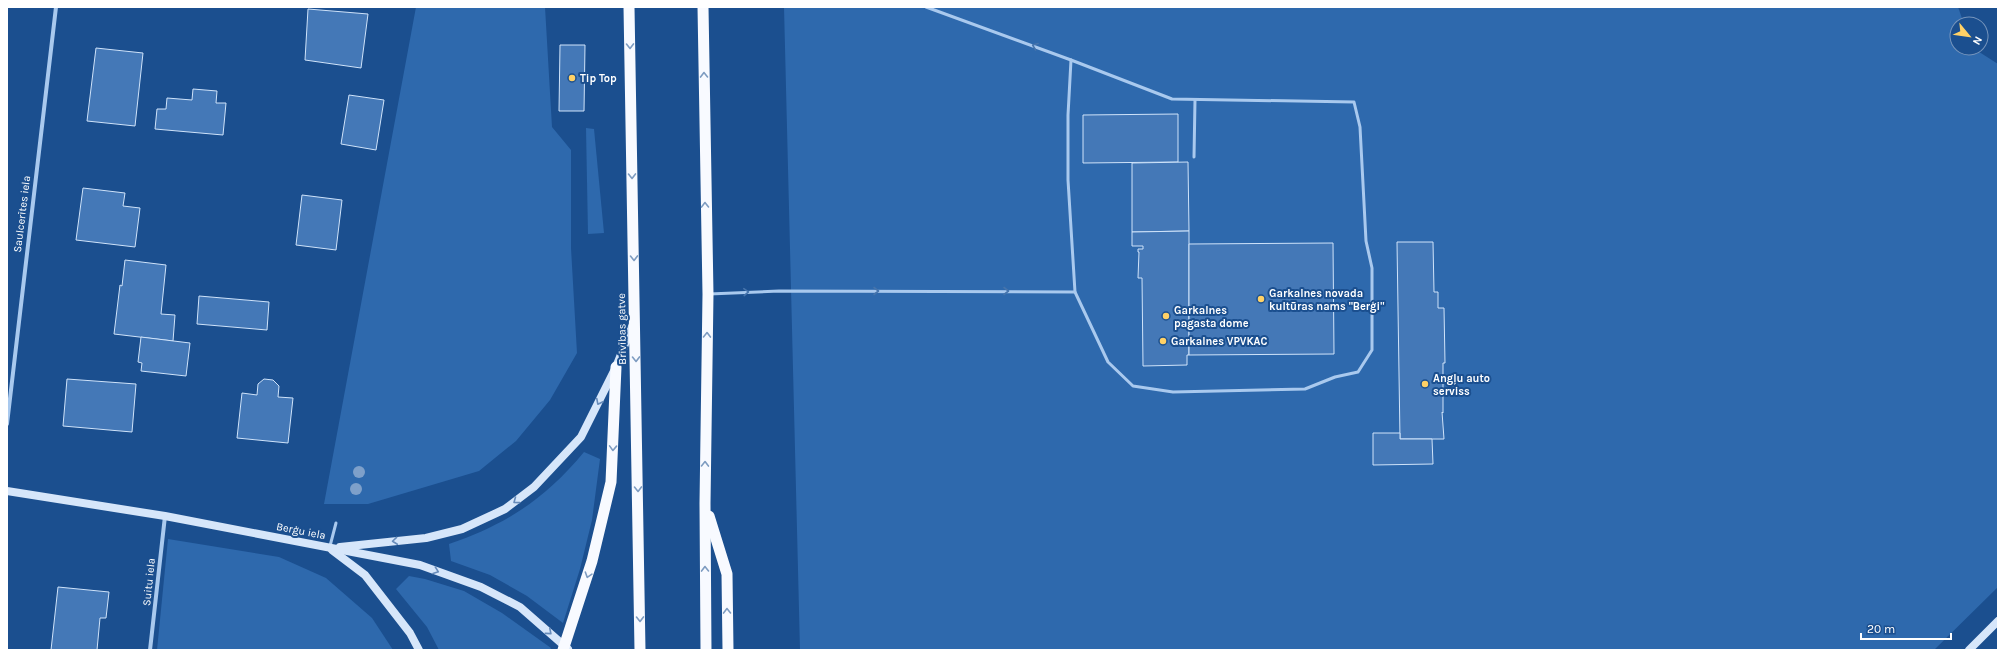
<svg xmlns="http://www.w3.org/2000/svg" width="2005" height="657" font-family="Karla,sans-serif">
  <rect width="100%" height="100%" fill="#1b4f8f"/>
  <g fill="#2e69ad">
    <path d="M416,7H545L552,127L571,150V248L577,353L550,400L516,441L479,471L368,504H324Z"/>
    <path d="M784,7H1958L1964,24H1957V48H1973L1998,64V587L1934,650H800Z"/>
    <path d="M586,128L594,129L604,233L588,234Z"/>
    <path d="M584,452L600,459L592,520L580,569L563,623L527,596L490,575L451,561L449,544C507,524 545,499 584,452Z"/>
    <path d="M168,539L279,557L326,578L372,618L393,650H157Z"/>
    <path d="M409,576L425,579L464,591L502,613L551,648L550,650H439L427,627L396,589Z"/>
  </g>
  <g fill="#4478b7" stroke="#cfe3fa">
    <path d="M308,9L368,14L361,68L305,60Z"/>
    <path d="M560,45H585L584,111H559Z"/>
    <path d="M96,48L143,53L135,126L87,121Z"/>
    <path d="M193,89L217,91L216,103H226L223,135L155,129L157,109H166L167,98L192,100Z"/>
    <path d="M349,95L384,100L376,150L341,144Z"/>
    <path d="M1178,114V162L1083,163V115Z"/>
    <path d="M1188,162L1189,231L1132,232V163Z"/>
    <path d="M83,188L125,193L123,206L140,208L135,247L76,240Z"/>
    <path d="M302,195L342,200L336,250L296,245Z"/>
    <path d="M1189,231V355H1187V365L1143,366L1142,278H1138L1139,252H1138V249H1143V246H1132V232Z"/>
    <path d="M1397,242H1433L1434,292H1438V308H1444L1445,363H1443V413L1442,412L1444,439H1400Z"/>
    <path d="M1333,243L1334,354L1189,355V244Z"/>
    <path d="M125,260L166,265L161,314L175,315L173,341L114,334L120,285L122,286Z"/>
    <path d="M199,296L269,302L267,330L197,324Z"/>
    <path d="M141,337L190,343L186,376L141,371L142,363L138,362Z"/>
    <path d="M67,379L136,384L132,432L63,426Z"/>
    <path d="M264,379L273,380L279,386L278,397L293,398L288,443L237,438L242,393L257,395L258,384Z"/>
    <path d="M1373,433H1400V439H1432L1433,464L1373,465Z"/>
    <path d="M58,587L109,592L106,618H100L97,650H51Z"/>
  </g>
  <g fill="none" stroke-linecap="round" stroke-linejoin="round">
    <g stroke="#a9c9ee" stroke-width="3">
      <path d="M926,7L1071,60"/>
      <path d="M1071,60L1172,99L1354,102L1360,127L1366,241L1372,268V350L1358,372L1335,377L1305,389L1173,392L1133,386L1108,362L1075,292L1068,180V115Z"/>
      <path d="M1194,157L1195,100"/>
      <path d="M709,294L779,291L1075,292"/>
      <path d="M330,546L336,523"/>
    </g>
    <g stroke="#a9c9ee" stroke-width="4">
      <path d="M7,424L56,7"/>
      <path d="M150,650L165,516"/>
    </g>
    <g stroke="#d6e6fa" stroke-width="8">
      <path d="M7,491L165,516L420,565L481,587L520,607L568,649"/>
      <path d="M340,547L426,538L462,529L505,509L534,487L581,437L616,367L633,324"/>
      <path d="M332,550L365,575L410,633L419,650"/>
      <path d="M1969,650L1998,621"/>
    </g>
    <g stroke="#f8faff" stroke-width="11">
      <path d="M629,7L640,650"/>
      <path d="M703,7L708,294L705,503L706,650"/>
      <path d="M709,516L727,574L728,650"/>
      <path d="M563,650L592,561L611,482L616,367"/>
    </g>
  </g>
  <g fill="#7ea0ca">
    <circle cx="359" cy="472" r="6"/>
    <circle cx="356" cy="489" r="6"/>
  </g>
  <defs><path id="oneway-chevron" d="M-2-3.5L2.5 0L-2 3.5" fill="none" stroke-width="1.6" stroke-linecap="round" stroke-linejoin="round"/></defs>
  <g stroke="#7e9cc1">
    <use href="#oneway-chevron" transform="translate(630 46) rotate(89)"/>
    <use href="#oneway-chevron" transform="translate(704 75) rotate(-91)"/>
    <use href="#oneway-chevron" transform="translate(632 176) rotate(89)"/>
    <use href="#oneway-chevron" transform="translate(705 205) rotate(-91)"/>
    <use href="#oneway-chevron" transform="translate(634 258) rotate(89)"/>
    <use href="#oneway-chevron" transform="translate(707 335) rotate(-89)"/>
    <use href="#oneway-chevron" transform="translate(636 359) rotate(89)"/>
    <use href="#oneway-chevron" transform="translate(613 448) rotate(92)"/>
    <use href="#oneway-chevron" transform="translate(705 464) rotate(-89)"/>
    <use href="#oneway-chevron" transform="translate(638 489) rotate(89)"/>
    <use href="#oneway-chevron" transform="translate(705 569) rotate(-91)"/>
    <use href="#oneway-chevron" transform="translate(588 575) rotate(108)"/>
    <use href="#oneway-chevron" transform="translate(727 611) rotate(-91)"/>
    <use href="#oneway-chevron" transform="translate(640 619) rotate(89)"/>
  </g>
  <g stroke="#4674ac">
    <use href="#oneway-chevron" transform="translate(1035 46) rotate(-159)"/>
    <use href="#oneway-chevron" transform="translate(876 291)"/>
    <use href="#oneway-chevron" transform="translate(1006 291)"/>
    <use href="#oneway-chevron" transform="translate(746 292) rotate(-3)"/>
  </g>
  <g stroke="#668bba">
    <use href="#oneway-chevron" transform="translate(599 402) rotate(117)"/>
    <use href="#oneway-chevron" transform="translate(516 501) rotate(143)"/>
    <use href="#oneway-chevron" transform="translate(395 541) rotate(174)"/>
    <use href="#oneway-chevron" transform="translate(436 571) rotate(20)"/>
    <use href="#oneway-chevron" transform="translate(549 632) rotate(41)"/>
  </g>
  <g fill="#ffd166" stroke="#1b4f8f" stroke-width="1.5">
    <circle cx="572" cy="78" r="4"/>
    <circle cx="1261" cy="299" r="4"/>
    <circle cx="1166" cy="316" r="4"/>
    <circle cx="1163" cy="341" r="4"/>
    <circle cx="1425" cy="384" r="4"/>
  </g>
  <g text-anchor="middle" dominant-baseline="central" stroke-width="4" stroke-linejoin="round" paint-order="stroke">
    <g font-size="11" font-weight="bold" fill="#fff" stroke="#1b4f8f" text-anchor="start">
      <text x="580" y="78">Tip Top</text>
      <text x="1269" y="293">Garkalnes novada<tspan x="1269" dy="13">kultūras nams "Berģi"</tspan></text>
      <text x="1174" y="310">Garkalnes<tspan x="1174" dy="13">pagasta dome</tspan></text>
      <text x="1171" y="341">Garkalnes VPVKAC</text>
      <text x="1433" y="378">Angļu auto<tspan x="1433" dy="13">serviss</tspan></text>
    </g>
    <g font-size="11" fill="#fff" stroke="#1b4f8f">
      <text transform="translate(22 214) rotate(-83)">Saulcerītes iela</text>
      <text transform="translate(622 329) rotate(-91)">Brīvības gatve</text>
      <text transform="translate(301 531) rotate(11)">Berģu iela</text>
      <text transform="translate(149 582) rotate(-84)">Suitu iela</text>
    </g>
  </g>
  <rect width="2005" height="657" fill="none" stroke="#ffffff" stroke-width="16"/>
  <g transform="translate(1969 36) rotate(119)"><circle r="19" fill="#1b4f8f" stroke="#7695bc"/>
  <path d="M0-3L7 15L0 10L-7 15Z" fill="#ffd166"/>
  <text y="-6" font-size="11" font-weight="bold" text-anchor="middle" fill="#ffffff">N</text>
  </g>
  <path d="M1861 633v6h90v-6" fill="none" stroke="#ffffff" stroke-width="2"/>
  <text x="1867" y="633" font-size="12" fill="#ffffff" stroke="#1b4f8f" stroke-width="3" paint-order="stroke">20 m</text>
</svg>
